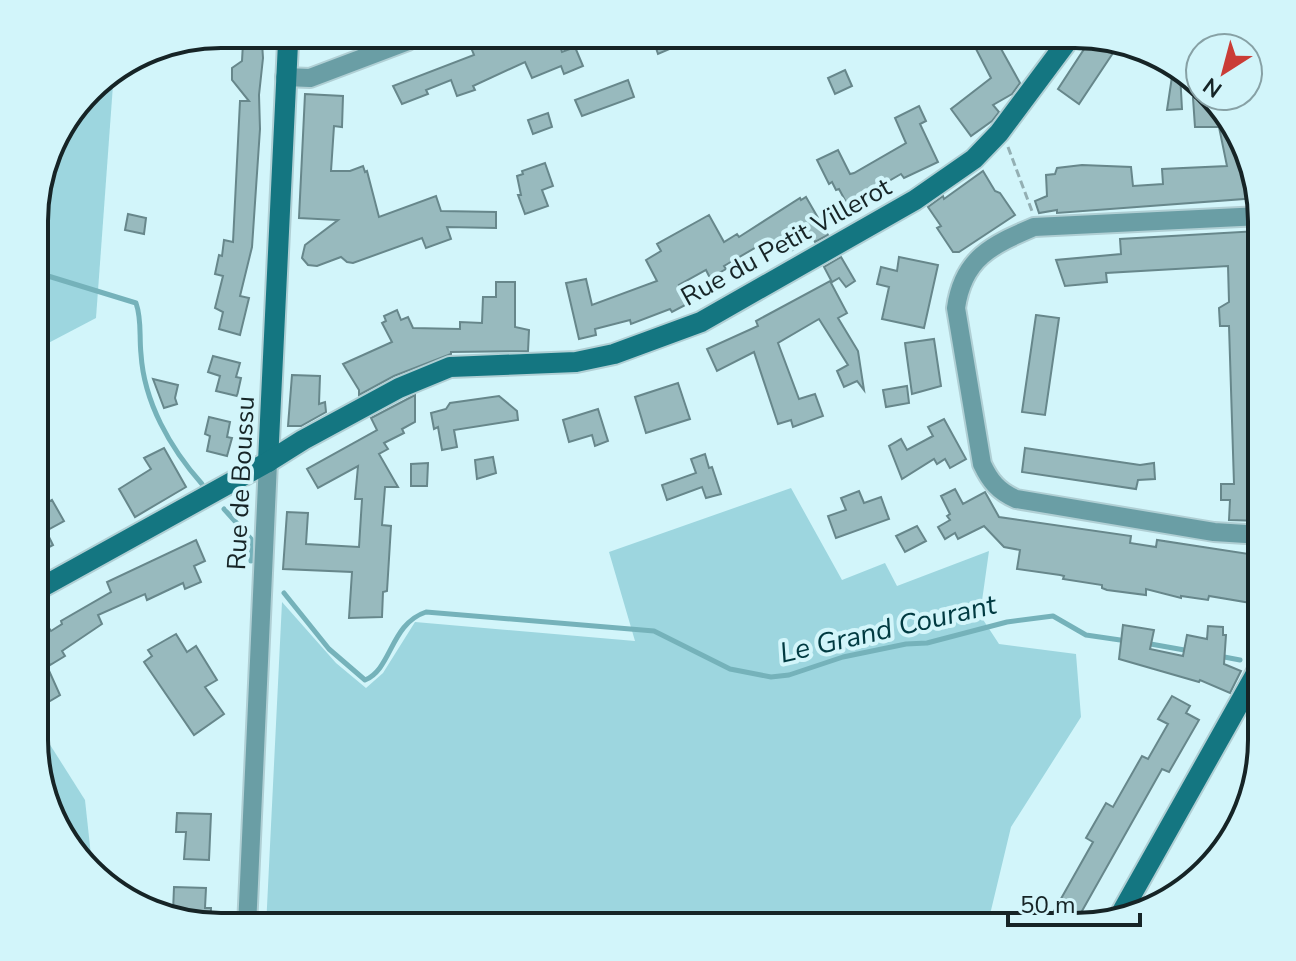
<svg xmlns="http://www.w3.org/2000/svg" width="1296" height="961" font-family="'Nunito Sans',sans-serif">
  <rect width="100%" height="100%" fill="#d2f5fa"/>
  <g fill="#9dd6df">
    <path d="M114,71L96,318L35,350L36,196L59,128L98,80Z"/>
    <path d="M791,488L842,580L885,563L897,586L989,551L980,615L999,644L1076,654L1081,717L1011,827L987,927H266L282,602L336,663L366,688L383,673L415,622L635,641L609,552Z"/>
    <path d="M35,721L85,800L93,874L53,823L34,753Z"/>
  </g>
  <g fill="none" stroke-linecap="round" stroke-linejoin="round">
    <g stroke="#75b2ba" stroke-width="5">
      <path d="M35,272L136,303C142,320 139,336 141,354C144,402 170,448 202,484"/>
      <path d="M224,509L251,539V561"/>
      <path d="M284,593L329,649L365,680C392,669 390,624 426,612L654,631L730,669L771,677L789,675L843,657L906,644L927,643L1007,622L1053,616L1086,635L1127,641"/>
      <path d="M1145,643L1190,651"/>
      <path d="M1219,656L1240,660"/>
    </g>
  </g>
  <g fill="#98babe" stroke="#67878b" stroke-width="2">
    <path d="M1092,37L1117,47L1079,104L1058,89Z"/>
    <path d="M695,38L658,54L653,39H662Z"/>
    <path d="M995,38L1020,83L1012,94L993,105L999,112L992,121L971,136L951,109L991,78L976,49Z"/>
    <path d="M558,40L562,52L575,47L583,66L564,74L561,66L532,78L525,62L473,86L475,90L457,96L451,80L426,90L428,94L402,104L393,86L474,55L470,45L481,41Z"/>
    <path d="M243,43H262L263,58L259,95L260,129L252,247L240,296L249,298L240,335L219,329L223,312L215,308L223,276L215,274L219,255L222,256L224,240L233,242L240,101H249L232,80V68L242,61Z"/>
    <path d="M845,70L852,86L835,94L828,78Z"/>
    <path d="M1173,70L1180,73L1182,109L1167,110Z"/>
    <path d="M628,80L634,97L582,116L575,100Z"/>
    <path d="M305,94L343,96L342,127L334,126L331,171H350L363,166L365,172L367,171L379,217L436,196L441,211L496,212V228L447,227L451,239L426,248L422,238L353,263L347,262L341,257L317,266L308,265L302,258L305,245L338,220L299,218Z"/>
    <path d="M1211,97L1243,139L1257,198L1057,213V210L1039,213L1035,201L1047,196L1046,175L1055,174L1057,168L1082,165L1131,167L1133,186L1163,184L1162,169L1227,166L1219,127H1195L1193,98Z"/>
    <path d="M919,106L926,121L920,124L938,162L904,178L901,174L865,195L866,197L848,206L839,189L836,190L832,182L829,184L817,160L838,150L850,174L854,173L906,143L895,118Z"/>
    <path d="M548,113L552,127L533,134L528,120Z"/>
    <path d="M545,163L553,186L542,190L548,206L525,214L518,195H521L517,176L523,174L522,171Z"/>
    <path d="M983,171L995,191L1000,193L1015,215L959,252H953L937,228L941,226L928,207L943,196L944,199Z"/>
    <path d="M806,197L828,235L815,242L813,238L791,251L784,240L769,249L765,242L724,266L726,269L710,278L706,270L679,285L689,303L672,312L670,309L631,324L630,320L595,329L596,335L579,339L566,283L586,279L592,305L657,281L646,260L661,251L657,244L709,215L724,242L737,234L739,237L800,198L801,200Z"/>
    <path d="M128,214L146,218L144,234L125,230Z"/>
    <path d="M1258,231L1262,339V521L1229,520L1230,500H1221V484H1234L1229,326H1220L1219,308L1229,302L1228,266L1106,273L1107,282L1065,286L1056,260L1121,254L1120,239Z"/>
    <path d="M841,257L855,281L846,287L839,278L832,282L824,267Z"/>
    <path d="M899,257L938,265L924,328L882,319L889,287L877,284L881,267L897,271Z"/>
    <path d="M830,281L847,313L838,318L858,351L864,390L857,381L844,387L837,371L848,365L819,319L778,343L799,399L815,394L823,416L793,427L791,420L778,424L754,352L717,371L707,349L758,326L756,321Z"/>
    <path d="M496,282H515V327L529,330L528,351L451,352V354L394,376L359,395V390L343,364L392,342L382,323L386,321L384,316L397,310L401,320L408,317L413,328L460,329V322L482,323L483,297H496Z"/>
    <path d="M1036,315L1059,318L1045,415L1022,412Z"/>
    <path d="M934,339L941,386L912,394L905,343Z"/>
    <path d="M213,356L240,363L236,377L241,378L237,396L216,391L220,376L208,372Z"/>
    <path d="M292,375L320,376L319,404L325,402L326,412L301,426H288Z"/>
    <path d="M153,379L178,385L175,398L177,404L164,408Z"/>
    <path d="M678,383L690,419L646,433L635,397Z"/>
    <path d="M907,386L909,403L886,407L883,390Z"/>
    <path d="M415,395V422L402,429L404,433L384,443L388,449L379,454L398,487H385L382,525L391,526L387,591L383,592L382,617L349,618L352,572L283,569L287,512L308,513L306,544L359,547L362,499H355L358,466L318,488L307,469L377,430L371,418Z"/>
    <path d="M499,396L517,411L518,420L454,430L457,447L442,450L438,427L434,429L431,413L446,409L450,403Z"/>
    <path d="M598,409L608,441L595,446L592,435L569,442L563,420Z"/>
    <path d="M209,417L230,422L227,437L232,438L227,456L207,451L210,436L205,434Z"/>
    <path d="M944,419L966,459L950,468L945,459L937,464L934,459L902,479L889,446L901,439L907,450L933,436L928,427Z"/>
    <path d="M164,448L186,487L135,517L119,489L151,469L144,458Z"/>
    <path d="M1025,448L1140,465L1154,463L1155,479L1138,480L1136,489L1022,472Z"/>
    <path d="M705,454L709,468L712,467L721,494L706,498L702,487L667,500L662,485L696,473L691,459Z"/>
    <path d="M493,457L496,473L477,479L475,460Z"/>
    <path d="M428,463L427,486H411V464Z"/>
    <path d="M955,489L963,504L985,492L999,517L1131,536L1130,543L1156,547L1157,540L1262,556L1260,580H1255L1251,603L1209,596L1208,600L1181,596V598L1146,589V595L1107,590L1102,588V585L1063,579L1064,576L1060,575L1017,569L1020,550L1004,547L984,526L958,539L955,533L945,539L938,527L950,520L947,516L950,514L941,496Z"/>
    <path d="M859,491L864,503L881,497L889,519L836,538L828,516L846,510L841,498Z"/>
    <path d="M52,500L64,521L46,531L53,545L40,552L35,542V510Z"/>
    <path d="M917,526L926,541L905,552L896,536Z"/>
    <path d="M196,540L205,561L194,566L201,582L185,589L183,583L147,600L145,594L98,615L102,624L62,651L65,656L50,665L35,636L49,628L51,631L62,624L61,621L111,592L107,582Z"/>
    <path d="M1123,625L1154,630L1150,649L1183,656L1187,635L1207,639L1208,626L1223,627V635H1226L1224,664L1241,671L1230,693L1200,680L1199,682L1119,659Z"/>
    <path d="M176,634L187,652L196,646L217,680L205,687L224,714L194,735L144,662L152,656L148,650Z"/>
    <path d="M46,664L60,695L45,704L44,700L35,706V670Z"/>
    <path d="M1172,696L1190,706L1186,713L1199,720L1169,772L1162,769L1073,927H1045L1093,842L1086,838L1106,803L1113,807L1142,756L1148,759L1168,724L1158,719Z"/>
    <path d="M177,813L211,814L209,860L184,859L186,832H176Z"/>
    <path d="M174,887L206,888L205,908H211L210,927L173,912Z"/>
  </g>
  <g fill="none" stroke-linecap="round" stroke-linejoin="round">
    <defs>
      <g id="street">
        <path d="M285,77L310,78L408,41"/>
        <path d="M1261,216L1034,227C992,245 963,258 956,308L982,464C990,481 998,491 1016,499L1214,532L1262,535"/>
        <path d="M247,927L268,462"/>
      </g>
      <g id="secondary">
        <path d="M268,462L288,43"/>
        <path d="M35,591L268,462L303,440L399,388L450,367L576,362L614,354L701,322L915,200L974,159L999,133L1072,35"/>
        <path d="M1119,917L1262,663"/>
      </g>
    </defs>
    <use href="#street" stroke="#b0cfd4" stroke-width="22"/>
    <use href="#secondary" stroke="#b0cfd4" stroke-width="24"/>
    <g stroke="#93afb3" stroke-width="3" stroke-dasharray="8 4" stroke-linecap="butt">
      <path d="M1008,147L1032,211"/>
      <path d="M36,198C58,177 63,149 66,119"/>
    </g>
    <use href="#street" stroke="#6a9ea5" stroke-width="18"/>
    <use href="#secondary" stroke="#147681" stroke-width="20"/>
  </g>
  <g text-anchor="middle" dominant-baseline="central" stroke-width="8" stroke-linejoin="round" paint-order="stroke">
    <g font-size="26" fill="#162426" stroke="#d2f5fa">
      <text transform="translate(786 242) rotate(-29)">Rue du Petit Villerot</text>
      <text transform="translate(241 483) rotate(-87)">Rue de Boussu</text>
    </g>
    <g font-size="28" font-style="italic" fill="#003a41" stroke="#d2f5fa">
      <text transform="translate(888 629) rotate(-13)">Le Grand Courant</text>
    </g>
  </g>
  <path d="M0 0H1296V961H0ZM221 48H1075A173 173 0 0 1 1248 221V740A173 173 0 0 1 1075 913H221A173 173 0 0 1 48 740V221A173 173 0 0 1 221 48Z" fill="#d2f5fa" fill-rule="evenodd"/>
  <path fill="none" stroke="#162426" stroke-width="4" d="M221 48H1075A173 173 0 0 1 1248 221V740A173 173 0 0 1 1075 913H221A173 173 0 0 1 48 740V221A173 173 0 0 1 221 48Z"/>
  <g transform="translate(1224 72) rotate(216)"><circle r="38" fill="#d2f5fa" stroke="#87a1a5" stroke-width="2"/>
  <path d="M0-6L14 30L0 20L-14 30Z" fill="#ca3c36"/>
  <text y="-12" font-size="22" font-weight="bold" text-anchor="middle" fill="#162426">N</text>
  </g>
  <path d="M1008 913v12h132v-12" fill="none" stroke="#162426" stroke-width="4"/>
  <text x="1020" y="913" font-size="24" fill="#162426" stroke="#d2f5fa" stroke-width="6" paint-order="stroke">50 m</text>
</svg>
